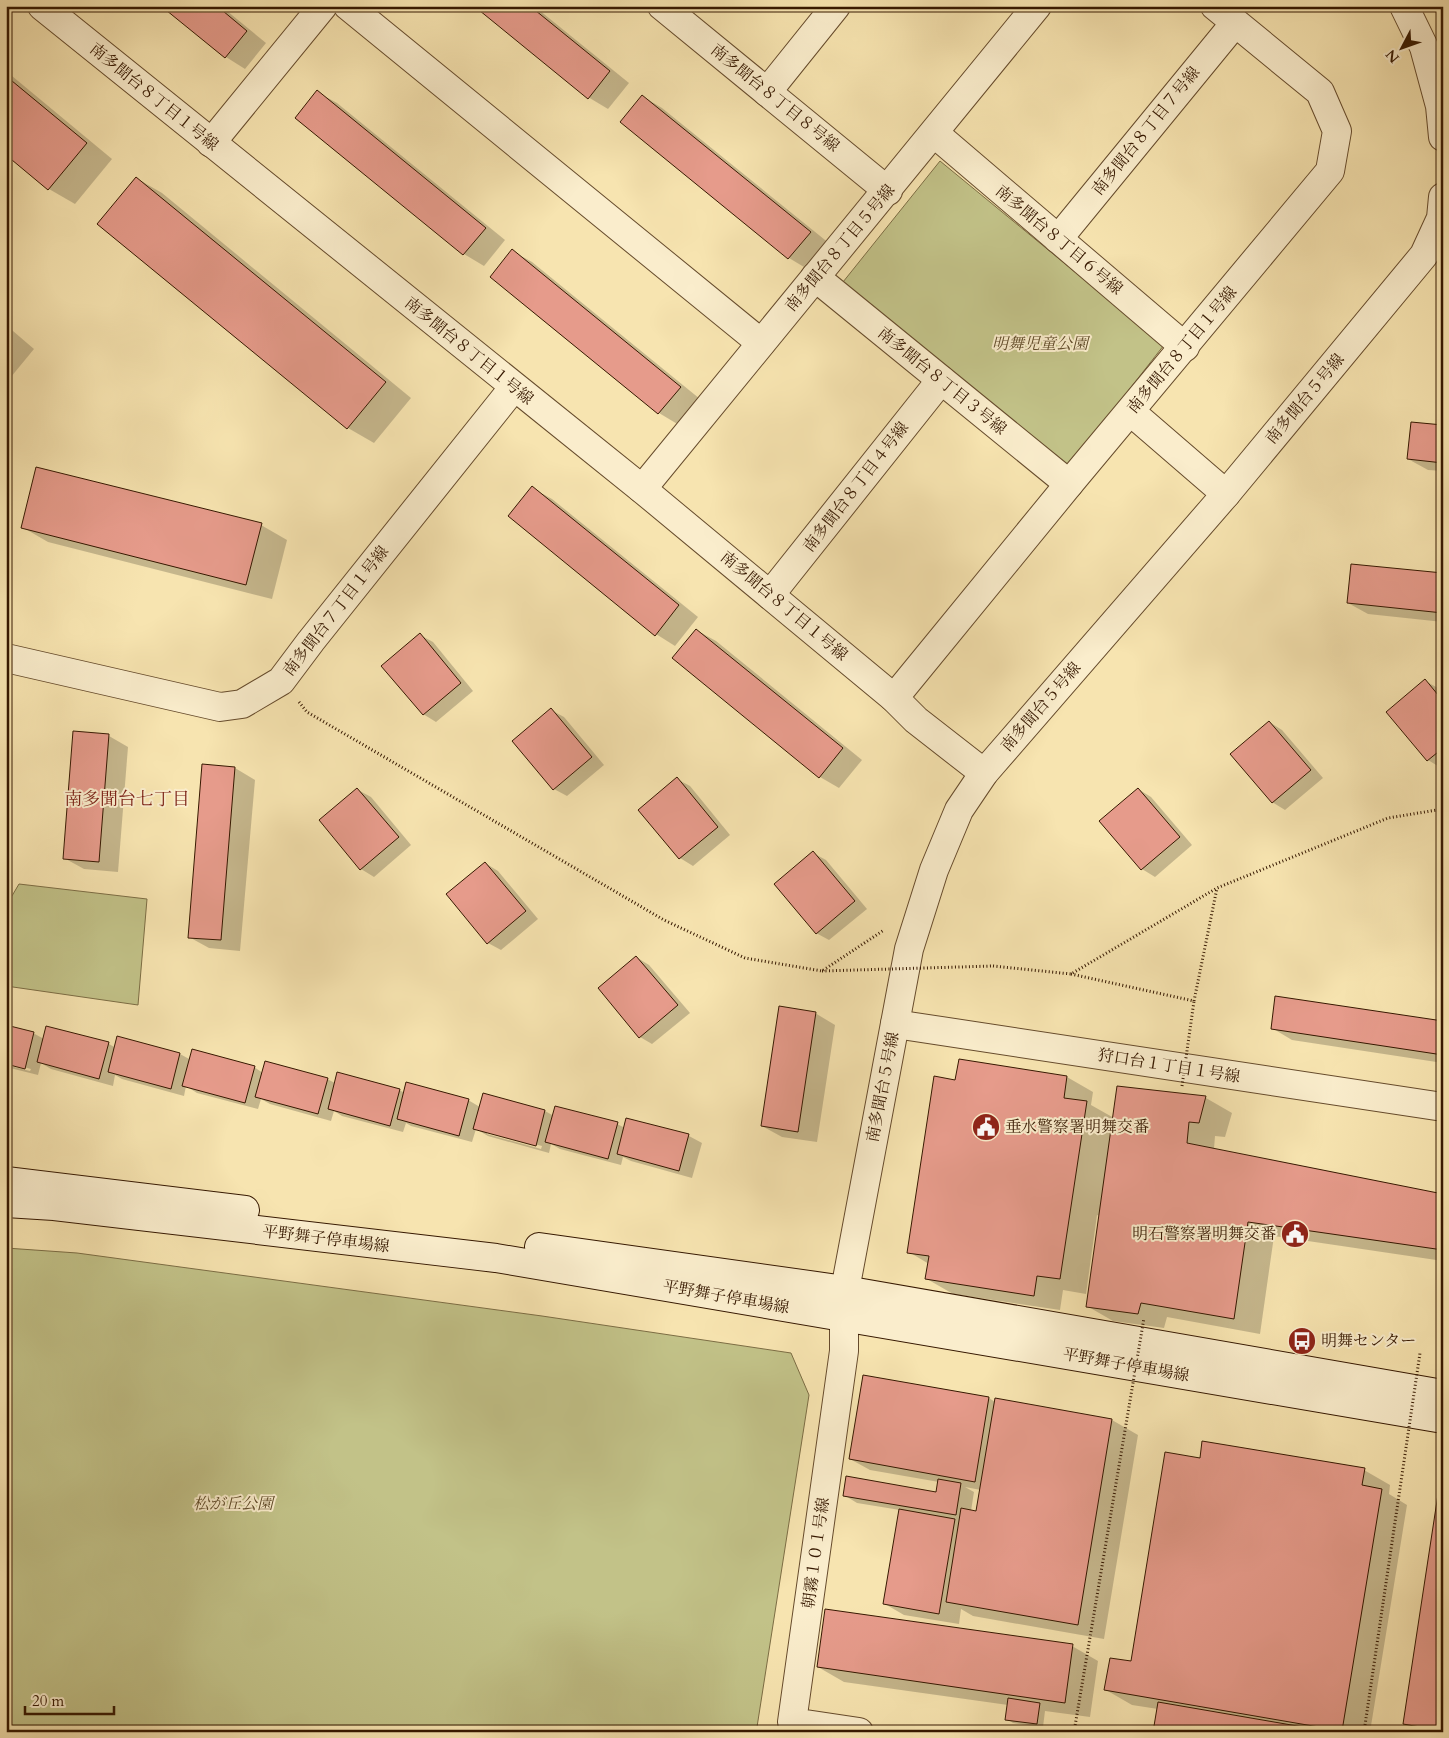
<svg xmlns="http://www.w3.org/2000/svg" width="1449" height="1738" font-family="Cardo,'Noto Serif JP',serif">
  <rect width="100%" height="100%" fill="#f7e4b0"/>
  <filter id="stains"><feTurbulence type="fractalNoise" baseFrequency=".004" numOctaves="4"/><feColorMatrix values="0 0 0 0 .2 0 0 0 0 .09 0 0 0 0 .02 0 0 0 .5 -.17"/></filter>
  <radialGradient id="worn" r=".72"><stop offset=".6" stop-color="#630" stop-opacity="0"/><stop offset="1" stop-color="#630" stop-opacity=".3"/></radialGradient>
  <g fill="#c2c288" stroke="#7c6d44">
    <path d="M940,161L1164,345L1068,468L843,282Z"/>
    <path d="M19,884L147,899L138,1005L6,986V906Z"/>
    <path d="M6,1248L77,1253L542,1316L791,1353L809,1395L757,1727L745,1732H6Z"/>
  </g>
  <g fill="#0003" fill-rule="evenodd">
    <path d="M163,6H221L266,43L245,69L226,57Z"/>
    <path d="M476,6H534L629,83L608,109L588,97Z"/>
    <path d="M6,71L112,159L75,204L49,189L6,154Z"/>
    <path d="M317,92L337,103L505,240L484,266L464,254L296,118Z"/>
    <path d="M642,96L662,108L830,244L809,270L789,258L622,122Z"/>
    <path d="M136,178L162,193L411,398L374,443L348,428L99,224Z"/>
    <path d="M512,251L532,262L700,399L679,425L659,413L491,277Z"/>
    <path d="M6,325L34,349L6,383Z"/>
    <path d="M1443,426V471L1428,470L1408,459Z"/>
    <path d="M532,488L552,499L698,617L675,646L656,634Z"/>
    <path d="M261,525L287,540L272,599L48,542L22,527Z"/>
    <path d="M1443,574V622L1368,614L1348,603Z"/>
    <path d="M696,630L716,641L862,760L839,788L820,777Z"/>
    <path d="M420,635L433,642L473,691L436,722L423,714Z"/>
    <path d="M1425,681L1438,688L1443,694V766L1441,768L1428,760L1387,712Z"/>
    <path d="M551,710L564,717L604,765L567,796L554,789Z"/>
    <path d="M1269,722L1282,730L1323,778L1285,810L1272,802Z"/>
    <path d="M109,736L128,747L118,872L84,869L64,858Z"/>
    <path d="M203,765L235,768L255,780L240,951L209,948L189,937Z"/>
    <path d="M677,779L690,786L730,835L693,866L680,858L640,810Z"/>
    <path d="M1138,789L1151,797L1192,845L1155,877L1142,869Z"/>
    <path d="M358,790L371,797L411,845L374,877L361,869L321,821Z"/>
    <path d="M813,853L826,860L867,909L829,940L816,933Z"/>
    <path d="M485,863L498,871L538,919L501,950L488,943Z"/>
    <path d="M636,957L649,965L690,1013L652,1044L640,1037Z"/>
    <path d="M815,1013L835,1025L817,1142L782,1137L762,1126Z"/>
    <path d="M1443,1022V1063L1292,1040L1272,1028Z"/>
    <path d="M47,1027L109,1044L116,1048L180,1054L191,1060L254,1067L263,1073L327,1079L335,1083L399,1090L405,1093L468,1100L480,1107L545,1111L554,1116L617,1124L625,1128L689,1136L702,1143L692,1178L631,1161L623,1157L621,1165L560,1149L551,1144L549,1153L488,1136L476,1129L472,1142L411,1126L406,1123L403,1132L342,1116L334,1111L331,1121L270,1104L261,1099L258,1109L197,1093L186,1086L184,1096L122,1079L115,1075L113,1086L51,1069L41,1063L38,1075L6,1067V1065L30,1071L31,1069L6,1062L33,1033L44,1039ZM487,1132L542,1146L541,1149L487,1134Z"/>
    <path d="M1067,1077L1093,1092L1091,1105L1114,1118L1118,1088L1206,1098L1232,1113L1225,1137L1215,1136L1214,1149L1443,1195V1261L1274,1236L1260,1334L1167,1317L1164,1328L1113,1321L1087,1306L1100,1216L1097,1215L1086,1294L1063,1290L1060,1310L953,1294L927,1279L929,1264L909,1252L956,1081Z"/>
    <path d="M864,1377L989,1398L995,1402L996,1400L1112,1420L1138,1435L1104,1639L973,1616L961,1609L959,1624L904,1615L885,1604L900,1510L857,1503L844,1495L937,1493L939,1482L870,1470L850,1459ZM965,1487L981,1490L977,1512L971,1511L974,1492Z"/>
    <path d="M1201,1459L1364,1470L1390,1485L1389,1494L1407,1505L1370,1732H1155L1158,1709L1132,1705L1106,1690L1132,1663Z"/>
    <path d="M1443,1483V1732H1419L1404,1723Z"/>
    <path d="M1072,1646L1098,1661L1090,1717L1045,1711L1043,1727L1013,1723L1007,1719L1008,1705L844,1682L818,1667Z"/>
  </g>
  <g fill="#e69b8b" stroke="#361800">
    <path d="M161,6H217L247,31L225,58Z"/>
    <path d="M474,6H530L610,71L588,99Z"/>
    <path d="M6,76L87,143L48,190L6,155Z"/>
    <path d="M317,90L486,228L463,255L295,118Z"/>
    <path d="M642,95L811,232L788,259L620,122Z"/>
    <path d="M136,177L386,382L347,429L97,224Z"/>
    <path d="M512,249L681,387L658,414L490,277Z"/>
    <path d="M1411,422L1443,425V463L1407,459Z"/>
    <path d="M36,467L262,523L246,585L21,528Z"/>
    <path d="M532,486L679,605L655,636L508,516Z"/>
    <path d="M1351,564L1443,573V613L1347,603Z"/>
    <path d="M696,629L843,748L819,778L672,658Z"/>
    <path d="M420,633L461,683L423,715L381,666Z"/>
    <path d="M1425,679L1443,701V748L1427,761L1386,712Z"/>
    <path d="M551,708L592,757L553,790L512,741Z"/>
    <path d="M1269,721L1311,770L1272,803L1230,754Z"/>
    <path d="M73,731L109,734L99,862L63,859Z"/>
    <path d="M202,764L235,767L221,940L188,938Z"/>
    <path d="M677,777L718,827L679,859L638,810Z"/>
    <path d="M357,788L399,837L360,870L319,820Z"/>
    <path d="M1138,788L1180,837L1141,870L1099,821Z"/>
    <path d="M813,851L855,901L816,934L774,884Z"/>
    <path d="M485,862L526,911L487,944L446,894Z"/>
    <path d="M636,956L678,1005L639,1038L598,988Z"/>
    <path d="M1275,996L1443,1021V1055L1271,1029Z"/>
    <path d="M779,1006L816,1012L798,1132L761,1126Z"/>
    <path d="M6,1025L34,1032L25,1069L6,1064Z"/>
    <path d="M46,1026L109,1042L99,1079L37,1062Z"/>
    <path d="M117,1036L180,1053L171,1089L108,1072Z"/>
    <path d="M192,1049L255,1066L245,1103L182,1086Z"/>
    <path d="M959,1059L1067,1076L1064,1098L1087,1101L1060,1279L1037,1276L1034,1296L925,1279L929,1256L907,1253L934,1076L955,1080Z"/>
    <path d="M265,1061L328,1078L318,1114L255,1097Z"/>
    <path d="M337,1072L400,1089L390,1126L328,1109Z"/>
    <path d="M406,1082L469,1099L459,1136L397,1119Z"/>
    <path d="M1117,1086L1206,1096L1199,1123L1189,1122L1187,1143L1443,1194V1250L1248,1222L1234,1319L1141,1303L1138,1314L1086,1307Z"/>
    <path d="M483,1093L545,1110L536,1146L473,1129Z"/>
    <path d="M555,1106L618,1122L608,1159L545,1142Z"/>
    <path d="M626,1118L689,1134L679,1171L617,1154Z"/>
    <path d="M863,1375L989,1397L975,1482L849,1459Z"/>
    <path d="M995,1398L1112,1419L1078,1625L946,1602L961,1508L976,1511Z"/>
    <path d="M1202,1441L1365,1468L1362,1485L1382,1489L1342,1731L1104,1690L1110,1658L1131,1661L1165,1452L1200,1458Z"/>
    <path d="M846,1476L936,1492L938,1479L961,1483L956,1515L843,1496Z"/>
    <path d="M1440,1481H1443V1731L1403,1724Z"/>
    <path d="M899,1509L955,1519L939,1614L883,1604Z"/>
    <path d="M825,1609L1073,1644L1065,1703L817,1667Z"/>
    <path d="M1008,1698L1040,1703L1037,1724L1005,1720Z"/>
    <path d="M1158,1702L1332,1732H1153Z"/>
  </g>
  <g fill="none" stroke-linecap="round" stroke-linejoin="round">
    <defs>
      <g id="minor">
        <path d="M42,6L642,489L894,698L916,720L984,773"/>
        <path d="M348,6L761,343"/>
        <path d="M662,6L888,191"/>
        <path d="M767,92L836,6"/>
        <path d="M934,133L1185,347"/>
        <path d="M211,143L323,6"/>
        <path d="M1058,239L1235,23"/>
        <path d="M815,277L1069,484"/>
        <path d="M1131,412L1226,494"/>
        <path d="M642,489L1037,6"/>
        <path d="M770,595L941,380"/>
        <path d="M894,698L1069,484L1330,171L1337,131L1320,92L1215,6"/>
        <path d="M895,1024L1443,1107"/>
        <path d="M844,1317V1351L792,1722L859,1732"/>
      </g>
      <g id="tertiary">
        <path d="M1404,6L1424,47L1440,106L1443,137"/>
        <path d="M6,658L220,707L242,704L281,681L311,641L514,387"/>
        <path d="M844,1312L845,1290L909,949L934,870L959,810L984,773L1226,494L1424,255L1441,218L1443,197"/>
      </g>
      <g id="secondary">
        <path d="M6,1181L245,1210"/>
        <path d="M6,1203L54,1206L496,1258L1443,1419"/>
        <path d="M539,1247L845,1290L1443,1394"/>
      </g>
    </defs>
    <use href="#minor" stroke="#664b2c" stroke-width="30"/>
    <use href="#tertiary" stroke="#664b2c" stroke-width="30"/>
    <use href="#secondary" stroke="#361800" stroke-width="30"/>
    <g stroke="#361800" stroke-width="3" stroke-dasharray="1 2.5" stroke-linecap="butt">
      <path d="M299,702L307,712L664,920L745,958L822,971L884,930"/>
      <path d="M993,966L1071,974L1217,888L1388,818L1443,809"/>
      <path d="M1071,974L1194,1001L1217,888"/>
    </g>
    <use href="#minor" stroke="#faedcc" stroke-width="28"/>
    <use href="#tertiary" stroke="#faedcc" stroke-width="28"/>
    <use href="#secondary" stroke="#faedcc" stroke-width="28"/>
    <g stroke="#361800" stroke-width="3" stroke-dasharray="1 2.5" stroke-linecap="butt">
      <path d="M822,971L993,966"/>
      <path d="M1182,1086L1194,1001"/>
      <path d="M1074,1732L1144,1318"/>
      <path d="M1364,1732L1420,1353"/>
    </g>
  </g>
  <defs>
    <symbol id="civic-disc" viewBox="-11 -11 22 22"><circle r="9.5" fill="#8f2418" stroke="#faedcc"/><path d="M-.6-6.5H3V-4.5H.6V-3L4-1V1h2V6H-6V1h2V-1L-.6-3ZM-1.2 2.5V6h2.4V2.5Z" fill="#fff"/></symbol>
    <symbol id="bus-disc" viewBox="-11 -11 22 22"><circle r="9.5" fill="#8f2418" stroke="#faedcc"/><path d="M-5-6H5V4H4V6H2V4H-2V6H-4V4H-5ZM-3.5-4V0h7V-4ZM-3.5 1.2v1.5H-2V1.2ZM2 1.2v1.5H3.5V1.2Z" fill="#fff"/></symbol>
  </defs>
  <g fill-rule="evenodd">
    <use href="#civic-disc" x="970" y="1111" width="32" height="32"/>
    <use href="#civic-disc" x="1279" y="1218" width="32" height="32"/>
    <use href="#bus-disc" x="1286" y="1325" width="32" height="32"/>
  </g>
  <g text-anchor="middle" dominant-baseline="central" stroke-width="4" stroke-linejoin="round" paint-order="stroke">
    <g font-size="16" fill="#361800" stroke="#faedcc">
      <text transform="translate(154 97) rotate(39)">南多聞台８丁目１号線</text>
      <text transform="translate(775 98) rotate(39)">南多聞台８丁目８号線</text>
      <text transform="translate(1146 131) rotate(-51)">南多聞台８丁目７号線</text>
      <text transform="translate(1059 240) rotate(40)">南多聞台８丁目６号線</text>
      <text transform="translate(840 248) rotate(-50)">南多聞台８丁目５号線</text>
      <text transform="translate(1182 350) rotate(-50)">南多聞台８丁目１号線</text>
      <text transform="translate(469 351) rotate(39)">南多聞台８丁目１号線</text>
      <text transform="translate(942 381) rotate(39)">南多聞台８丁目３号線</text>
      <text transform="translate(1305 399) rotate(-50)">南多聞台５号線</text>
      <text transform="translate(856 487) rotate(-52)">南多聞台８丁目４号線</text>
      <text transform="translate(784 606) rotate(40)">南多聞台８丁目１号線</text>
      <text transform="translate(336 611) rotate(-52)">南多聞台７丁目１号線</text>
      <text transform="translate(1041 707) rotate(-49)">南多聞台５号線</text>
      <text transform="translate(1169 1066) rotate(9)">狩口台１丁目１号線</text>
      <text transform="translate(883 1087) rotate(-79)">南多聞台５号線</text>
      <text transform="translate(326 1239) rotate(7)">平野舞子停車場線</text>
      <text transform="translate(726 1297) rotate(10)">平野舞子停車場線</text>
      <text transform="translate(1126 1365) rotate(10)">平野舞子停車場線</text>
      <text transform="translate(816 1553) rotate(-82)">朝霧１０１号線</text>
    </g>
    <g font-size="16" font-style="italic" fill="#604b29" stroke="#faedcc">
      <text x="1040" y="344">明舞児童公園</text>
      <text x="233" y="1504">松が丘公園</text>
    </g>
    <g font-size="16" fill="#361800" stroke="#faedcc" text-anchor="start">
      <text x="1005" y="1127">垂水警察署明舞交番</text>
      <text x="1276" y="1234" text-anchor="end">明石警察署明舞交番</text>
      <text x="1321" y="1341">明舞センター</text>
    </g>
    <g font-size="18" fill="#7a1f14" stroke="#faedcc">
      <text x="127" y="799">南多聞台七丁目</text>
    </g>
  </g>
  <rect width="1449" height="1738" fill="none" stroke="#f7e4b0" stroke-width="25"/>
  <rect x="8" y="8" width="1434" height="1723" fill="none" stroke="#361800" stroke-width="2.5"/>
  <rect x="12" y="12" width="1424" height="1713" fill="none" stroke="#361800"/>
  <g transform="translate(1402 48) rotate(229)" stroke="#faedcc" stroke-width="4" paint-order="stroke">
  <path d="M0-4L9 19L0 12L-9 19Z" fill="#361800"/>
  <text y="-8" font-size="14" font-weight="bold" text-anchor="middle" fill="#361800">N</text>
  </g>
  <path d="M25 1706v8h89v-8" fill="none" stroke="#361800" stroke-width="2.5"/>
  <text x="32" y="1706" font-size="15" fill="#361800" stroke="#faedcc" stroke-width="4" paint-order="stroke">20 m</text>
  <rect width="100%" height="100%" filter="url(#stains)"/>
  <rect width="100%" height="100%" fill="url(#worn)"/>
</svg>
